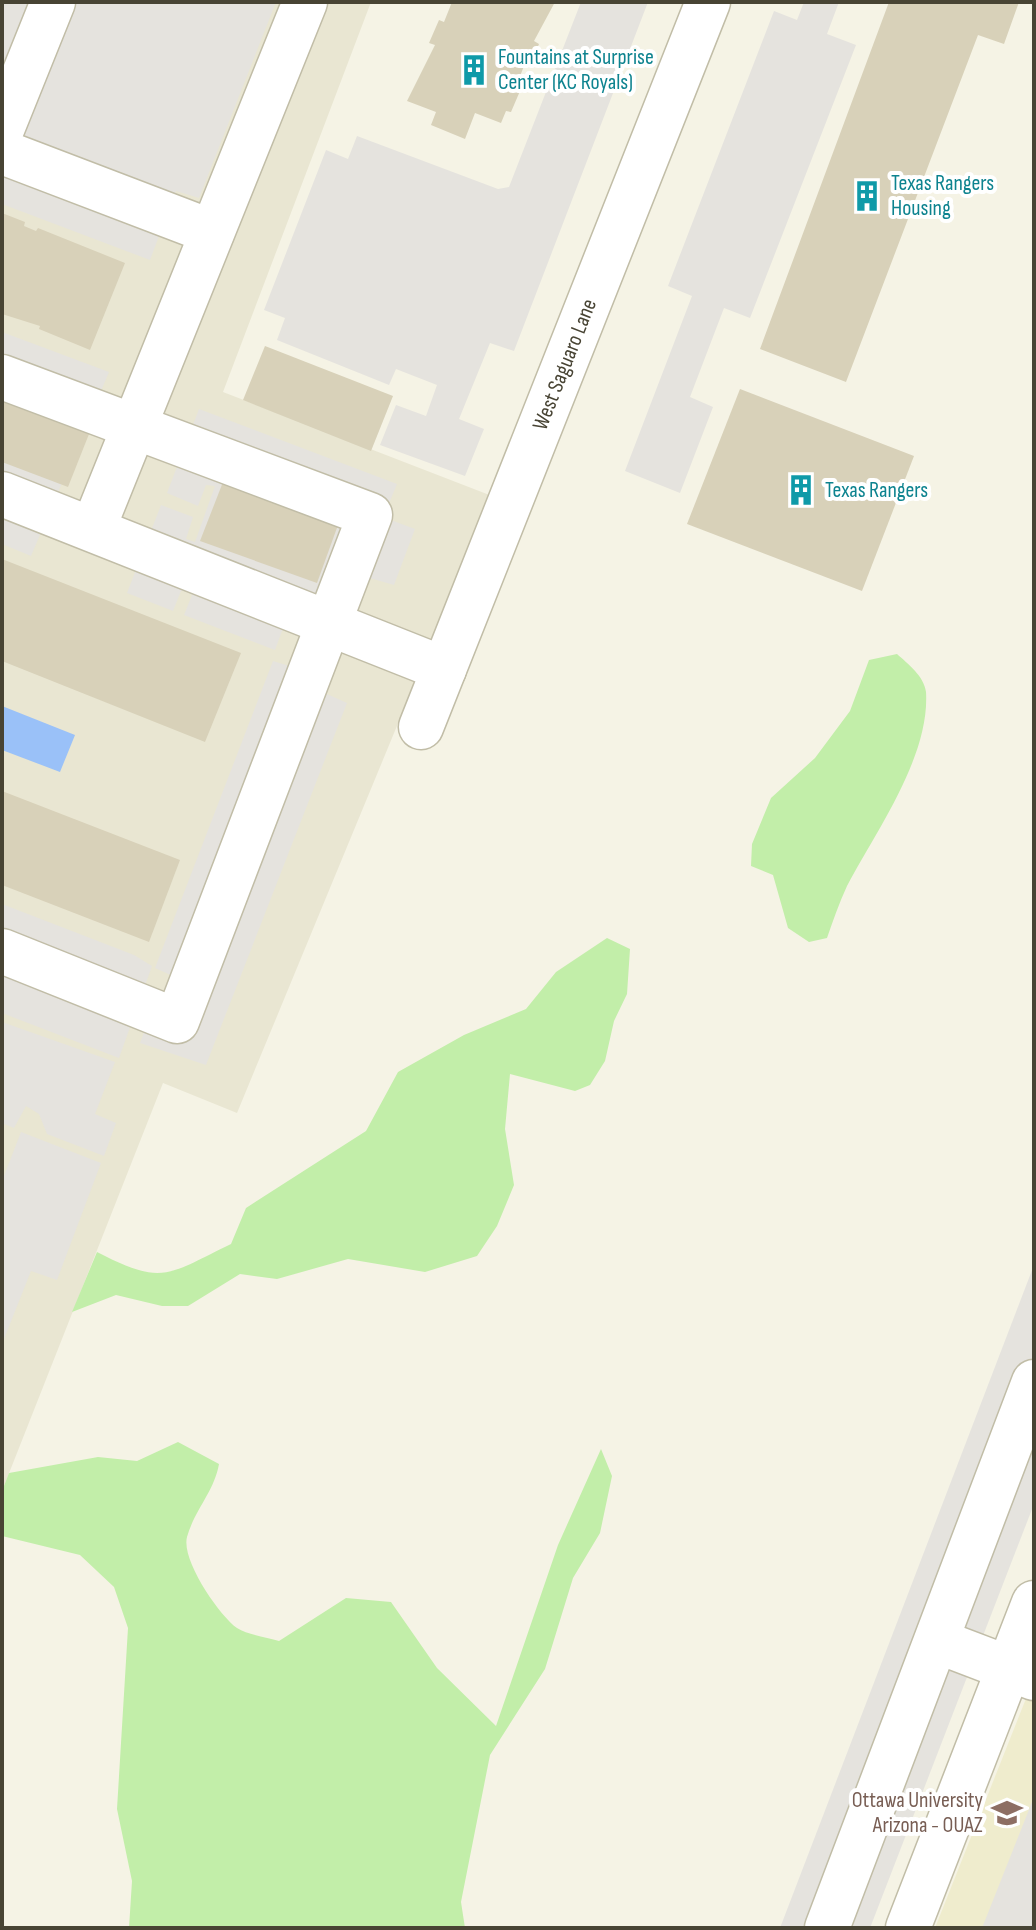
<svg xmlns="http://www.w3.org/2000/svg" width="1036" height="1930" font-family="'Sofia Sans Condensed',sans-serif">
  <rect width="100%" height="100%" fill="#f5f3e5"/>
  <path fill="#e9e6d2" d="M2,2H371L223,392L492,496L237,1113L163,1083L2,1491Z"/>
  <path fill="#efeccd" d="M1027,1696L1034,1699V1928H935Z"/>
  <g fill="#c2eea9">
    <path d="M897,654C908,664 924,676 926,692C930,757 876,831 847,886C839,903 833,921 827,938L809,942L788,928L773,875L751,866L752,844L771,798L815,758L850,711L869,660Z"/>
    <path d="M607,938L630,949L627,994L614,1021L605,1061L590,1085L575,1091L510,1074L505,1129L514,1185L497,1226L477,1256L425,1272L348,1259L277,1279L240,1274L188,1306H162L116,1295L72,1312L97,1252C163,1286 167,1275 231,1244L246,1208L366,1131L398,1072L464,1035L526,1009L556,972Z"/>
    <path d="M178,1442L219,1464C214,1492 195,1509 187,1537C181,1560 219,1615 237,1628C248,1635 267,1637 279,1641L346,1598L391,1602L437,1668L496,1726L558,1545L601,1449L612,1476L600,1533L573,1578L545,1669L490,1755L461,1902L465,1928H129L132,1881L117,1809L128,1628L114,1587L80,1555L2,1536V1491L9,1473L98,1457L137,1461Z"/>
  </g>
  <g fill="#e5e3de">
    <path d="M4,2H276L199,198L176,191L150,260L2,204Z"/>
    <path d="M581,2H648L514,351L490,343L459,419L484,429L465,476L380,445L396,405L426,416L437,385L396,369L389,385L277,340L285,318L264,310L326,150L348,159L357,136L498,189L509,187Z"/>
    <path d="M804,2H839L827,34L856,45L750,318L724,308L690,397L713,407L680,493L625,471L692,296L668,286L774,11L797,20Z"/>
    <path d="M2,332L109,372L31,556L2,544Z"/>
    <path d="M199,409L397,484L385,513L388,519L415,529L394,585L335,568L316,600L282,631L275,650L184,615L192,595L187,590L181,591L173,611L127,593L161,505L193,517L186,539L195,542L215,486L206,485L198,506L167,493Z"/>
    <path d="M273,661L296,668L327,694L347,703L206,1065L140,1043L159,992H167L173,976L155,968Z"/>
    <path d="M2,904L134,955L152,966L119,1058L2,1013Z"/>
    <path d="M2,1022L115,1062L95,1114L116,1123L104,1156L47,1134L39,1114L26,1106L14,1128L2,1123Z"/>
    <path d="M21,1132L101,1163L57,1280L31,1271L2,1344V1181Z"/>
    <path d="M1034,1265V1504L870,1928H780Z"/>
    <path d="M1034,1797V1928H982Z"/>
  </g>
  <path fill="#9ac1f8" d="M2,706L75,735L60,772L2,750Z"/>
  <g fill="#d8d1b9">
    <path d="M452,2H555L534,41L539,44L529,68L524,66L515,89L520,91L511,112L506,111L501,123L475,113L465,139L431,125L436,112L407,101L435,45L429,43L439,20L444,22Z"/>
    <path d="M889,2H1019L1004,44L978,35L846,382L760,349Z"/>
    <path d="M2,213L25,222L24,226L36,231L38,228L125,263L90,350L39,329L40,326L2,314Z"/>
    <path d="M265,346L393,396L371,451L243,400Z"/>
    <path d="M740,389L914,456L862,591L687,524Z"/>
    <path d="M2,395L91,429L68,487L2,462Z"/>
    <path d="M223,482L338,525L317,583L200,541Z"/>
    <path d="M2,559L241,653L205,742L2,661Z"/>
    <path d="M2,791L180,860L149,942L2,885Z"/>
  </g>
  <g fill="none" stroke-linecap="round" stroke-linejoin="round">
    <defs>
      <g id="minor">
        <path d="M2,129L53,2"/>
        <path d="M2,147L5,153L212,232"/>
        <path d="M2,377L370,515L177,1021L2,951"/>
        <path d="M2,494L444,669"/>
        <path d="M93,529L305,2"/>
        <path id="s1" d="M421,727L708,2"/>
        <path d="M937,1641L1034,1678"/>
        <path d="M827,1928L1034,1382"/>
        <path d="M908,1928L1034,1603"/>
      </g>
    </defs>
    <use href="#minor" stroke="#c1bda7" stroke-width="47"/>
    <use href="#minor" stroke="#fff" stroke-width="44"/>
  </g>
  <defs>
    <symbol id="building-bare" viewBox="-9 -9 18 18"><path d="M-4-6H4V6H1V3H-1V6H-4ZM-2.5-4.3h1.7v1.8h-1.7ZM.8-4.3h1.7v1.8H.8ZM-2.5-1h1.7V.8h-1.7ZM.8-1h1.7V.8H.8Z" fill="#0f9aa8" stroke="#fff" stroke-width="2.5" paint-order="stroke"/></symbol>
    <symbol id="university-bare" viewBox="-9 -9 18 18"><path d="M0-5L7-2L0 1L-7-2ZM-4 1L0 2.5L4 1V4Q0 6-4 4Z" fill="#8d6e63" stroke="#fff" stroke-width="2.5" paint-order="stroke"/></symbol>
  </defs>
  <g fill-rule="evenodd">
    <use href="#building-bare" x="452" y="48" width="44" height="44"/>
    <use href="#building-bare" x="845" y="174" width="44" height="44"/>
    <use href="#building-bare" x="779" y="468" width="44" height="44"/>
    <use href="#university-bare" x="985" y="1791" width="44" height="44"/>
  </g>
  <g text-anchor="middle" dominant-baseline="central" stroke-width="8" stroke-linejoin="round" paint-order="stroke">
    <g font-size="22" fill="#0d838f" stroke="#fff" text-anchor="start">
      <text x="498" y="57">Fountains at Surprise<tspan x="498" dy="25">Center (KC Royals)</tspan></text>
      <text x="891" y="183">Texas Rangers<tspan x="891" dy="25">Housing</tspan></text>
      <text x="825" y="490">Texas Rangers</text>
    </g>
    <g font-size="22" fill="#484434" stroke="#fff">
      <text stroke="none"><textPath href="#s1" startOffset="390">West Saguaro Lane</textPath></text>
    </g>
    <g font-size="22" fill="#785e54" stroke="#fff" text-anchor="end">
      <text x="983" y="1800">Ottawa University<tspan x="983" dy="25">Arizona - OUAZ</tspan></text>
    </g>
  </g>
  <rect width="1036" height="1930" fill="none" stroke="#484434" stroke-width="8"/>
</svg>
